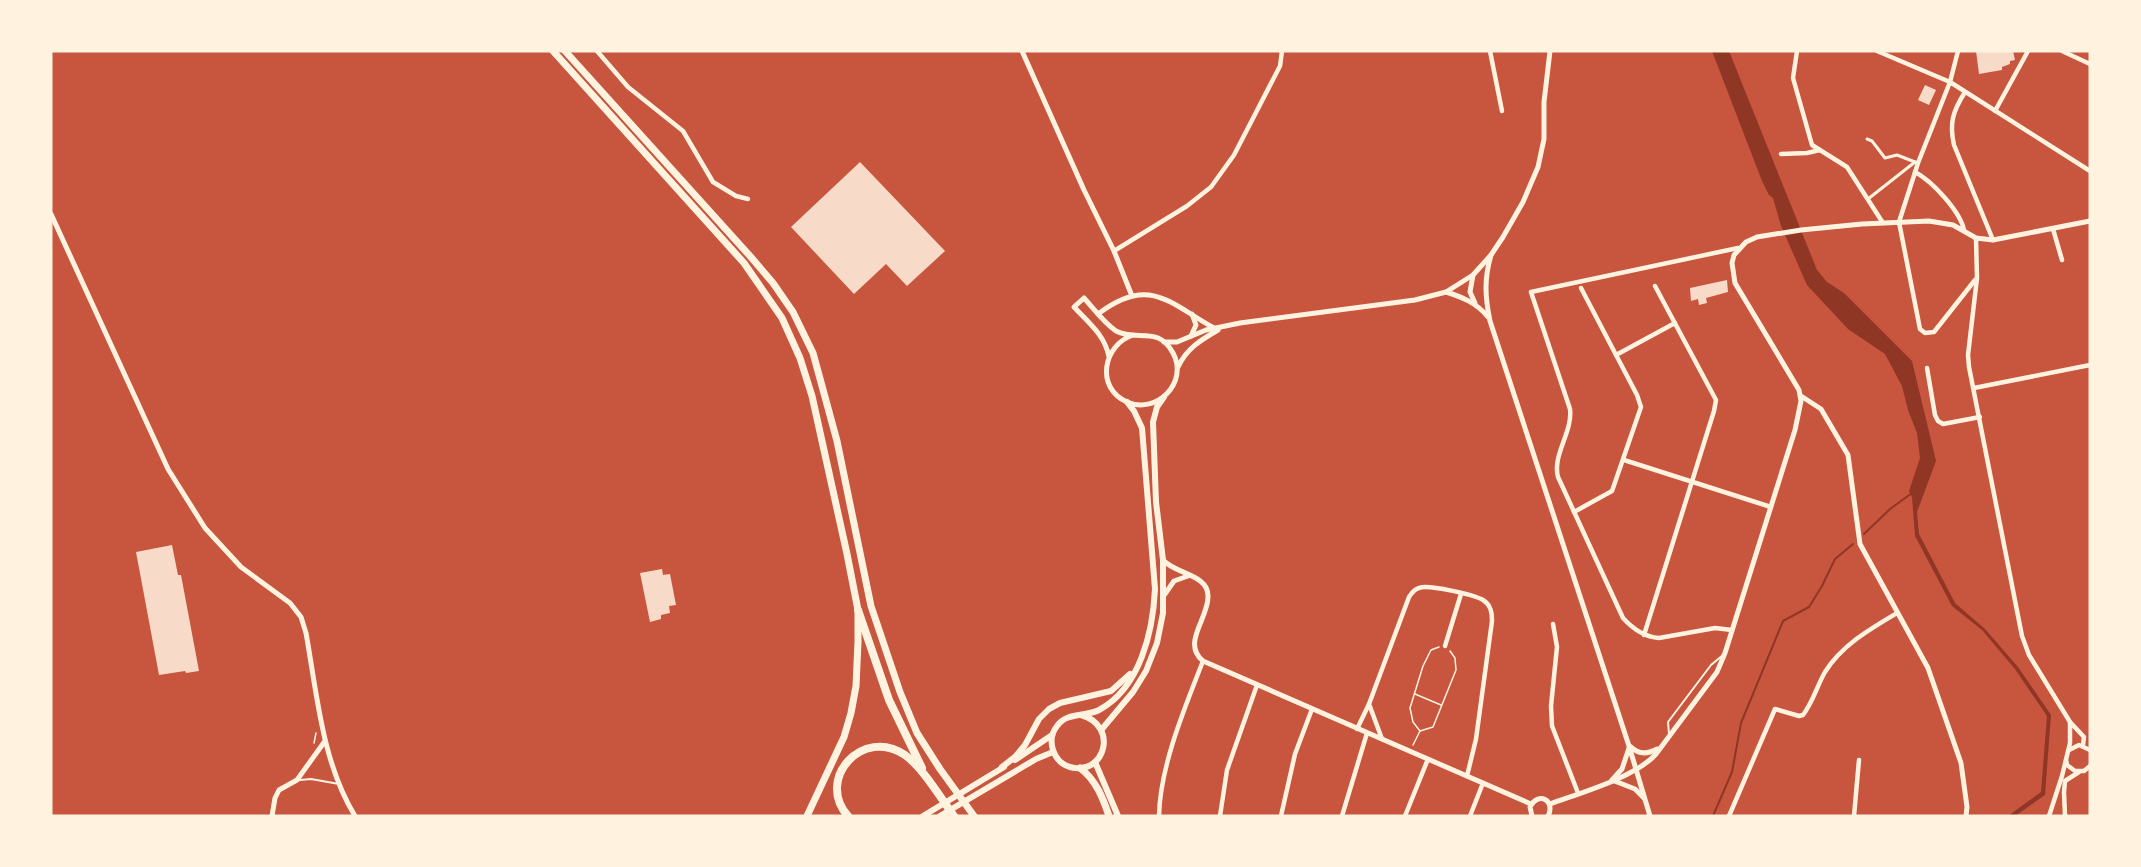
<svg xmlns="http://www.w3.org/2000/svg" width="2141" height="867" font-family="Jost,sans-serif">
  <rect width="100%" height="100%" fill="#c8553d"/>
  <path fill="#8f3625" d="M1712,51H1729L1817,270L1827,282L1844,293L1912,361L1936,461L1917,512L1919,534L1955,603L1985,629L2018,667L2051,715L2045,795L2015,816H2008L2041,792L2047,716L2015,669L1982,630L1952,606L1915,536L1912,497L1909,491L1920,458L1917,433L1908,410L1902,386L1885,354L1848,329L1807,285L1781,226L1773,198L1769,195L1762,181Z"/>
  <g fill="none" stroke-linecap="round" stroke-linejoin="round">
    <g stroke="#8f3625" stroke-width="2">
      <path d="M1864,534L1890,509L1912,493"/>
      <path d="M1713,816L1732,772L1741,723L1783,621L1809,607L1822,586L1835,559L1853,544"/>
    </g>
  </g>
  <g fill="#f7dbc8">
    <path d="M1976,51H2013L2015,60L2010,61V64L2002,67V70L1979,74Z"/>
    <path d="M1925,85L1936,90L1929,105L1918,100Z"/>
    <path d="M860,162L945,251L907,286L886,264L854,294L791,227Z"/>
    <path d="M1727,280L1728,292L1706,298L1707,303L1699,305L1698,299L1691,301L1690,288Z"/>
    <path d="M172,545L178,575H181L199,671L186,673L185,671L159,675L136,552Z"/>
    <path d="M662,569L663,575L670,574L676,605L669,606L670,613L661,615V619L650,622L640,573Z"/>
  </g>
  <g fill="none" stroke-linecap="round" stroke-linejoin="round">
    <g stroke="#fff3e0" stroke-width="1.5">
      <path d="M1415,694L1441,705"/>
      <path d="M1420,731L1413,722L1410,708L1423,666L1431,650L1439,647"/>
      <path d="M314,743L316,733"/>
      <path d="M1413,745L1420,731L1433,727L1456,670L1455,658L1450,651"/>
    </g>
    <g stroke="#fff3e0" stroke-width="2">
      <path d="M1669,734L1668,722L1711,665L1723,655"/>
      <path d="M300,780L311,779L339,784"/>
    </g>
    <g stroke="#fff3e0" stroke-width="3">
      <path d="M1867,139L1872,141L1885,158L1897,155L1915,162"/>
      <path d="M1868,199L1915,162L1918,163"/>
    </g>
    <g stroke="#fff3e0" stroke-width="4.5">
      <path d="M597,51L628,87L683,131L713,182L736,196L748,199"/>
      <path d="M1490,51L1502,111"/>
      <path d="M1797,51L1793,78L1812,145L1847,167L1883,223"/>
      <path d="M1877,51L1950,82L2090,171"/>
      <path d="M1958,51L1950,82L1918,163L1899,222L1920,329L1925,333L1934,332L1975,280"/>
      <path d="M2062,51L2090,64"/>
      <path d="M1965,92C1953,111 1949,123 1954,145L1993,240"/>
      <path d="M1995,111L2028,51"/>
      <path d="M1781,154L1807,153L1820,150"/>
      <path d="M1915,172C1932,181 1960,211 1964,230"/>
      <path d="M2053,229L2062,260"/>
      <path d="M1976,238L1977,278L1968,355L1969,367L2022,636L2029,655L2070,722V743L2062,776L2049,816"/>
      <path d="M1114,251L1187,206L1211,187L1234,155L1280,66L1282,51"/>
      <path d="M1616,355L1675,323"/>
      <path d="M1927,368L1935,415L1938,421L1943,424L1980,417"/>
      <path d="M1974,388L2090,365"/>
      <path d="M1624,460L1771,507"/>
      <path d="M1574,512L1612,491L1641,407L1637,395L1581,288"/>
      <path d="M1553,624L1557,647L1551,706L1552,726L1578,793"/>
      <path d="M1732,630L1715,628L1659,638C1644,637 1633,629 1623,618L1558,477C1552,455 1573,432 1570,409L1531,292L1738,248"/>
      <path d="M1644,635L1714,411L1716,400L1655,286"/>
      <path d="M1445,646L1461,594"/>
      <path d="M2070,722L2084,737L2083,745"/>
      <path d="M1357,729L1369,704"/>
      <path d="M1382,739L1369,704L1409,597C1412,593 1414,589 1419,588C1428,584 1475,595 1483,600C1491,605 1492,613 1492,621L1476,739L1467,776"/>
      <path d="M2069,750L2079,745L2090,750"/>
      <path d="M2066,760L2067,765L2075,771H2084L2090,766"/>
      <path d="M1159,816C1160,766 1185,707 1203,661"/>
      <path d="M1220,816L1227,770L1257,685"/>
      <path d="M1281,816L1295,754L1312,709"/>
      <path d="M1342,816L1367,733"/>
      <path d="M1405,816L1428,759"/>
      <path d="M1470,816L1483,783"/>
      <path d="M1729,816L1775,709L1799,716L1803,715C1813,702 1817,686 1825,672C1842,645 1870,629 1897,613"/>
      <path d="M1854,816L1859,760"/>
      <path d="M2065,816L2064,792L2065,781L2079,772"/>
    </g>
    <g stroke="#fff3e0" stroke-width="5">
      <path d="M1022,51L1084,190L1114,251L1132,296"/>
      <path d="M51,214L168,469L205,528L241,567L290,603L301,617L306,633C317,694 322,762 355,816"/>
      <path d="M1491,255C1484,279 1485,297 1490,321L1629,746L1650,816"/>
      <path d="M1473,275L1470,292L1475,303"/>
      <path d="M1446,292C1462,297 1477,303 1488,317"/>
      <path d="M1098,314C1149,275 1169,303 1214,328"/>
      <path d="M1191,336L1196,325L1192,314"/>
      <path d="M1164,342H1177L1206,330L1240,323L1415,300L1446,292L1473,275L1491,255L1503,237L1523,202L1538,167L1544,139V102L1550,51"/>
      <path d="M1109,357C1105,335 1088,322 1074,307L1084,298C1094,309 1104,323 1116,331C1137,342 1158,325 1173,353C1189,382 1157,415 1127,402C1095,388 1103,345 1133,335"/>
      <path d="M1178,367C1187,348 1201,340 1218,330"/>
      <path d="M1801,396L1821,409L1848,455L1860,544L1928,668L1961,763L1967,807L1966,816"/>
      <path d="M1163,560C1175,574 1208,574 1208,596C1209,618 1181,643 1203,661L1531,804"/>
      <path d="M1165,594L1174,581L1188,576"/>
      <path d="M1631,747C1639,755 1648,754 1657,749"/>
      <path d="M1629,748L1622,769L1612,780L1635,789L1644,798"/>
      <path d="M1550,804C1580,793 1636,777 1656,754L1717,672L1725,653L1795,430L1801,401L1799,390L1735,283L1732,263L1734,255L1746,242L1757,237L1801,230L1862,224L1929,221L1953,225L1976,238L1993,240L2090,221"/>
      <path d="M272,816L275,798L279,790L297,780L325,741"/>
      <path d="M1532,816L1530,807C1538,791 1556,800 1548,816"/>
    </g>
    <g stroke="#fff3e0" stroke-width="6">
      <path d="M1081,715C1120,726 1104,777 1070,767C1053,762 1046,740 1057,726C1067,712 1085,717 1099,710C1140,688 1153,632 1155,589L1142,428L1134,411L1127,402"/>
      <path d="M1102,729L1133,692L1146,671L1157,643L1163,613V560L1156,502L1153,422L1157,407L1164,397"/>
      <path d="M1015,760L1052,735"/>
      <path d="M1095,762L1118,816"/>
      <path d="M1002,767L1015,757L1025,745L1039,719L1049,709L1060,703L1111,691L1130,674"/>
      <path d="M923,816L1004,767"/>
      <path d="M940,816L1036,759L1053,752"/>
    </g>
    <g stroke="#fff3e0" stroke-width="7">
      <path d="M553,51L744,263L782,318L800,358L812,396L847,554L858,610V642L856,686L851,713L844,737L807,816"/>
      <path d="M565,51L750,256L773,283L793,312L813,353L837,441L871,606L900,692L917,733L940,769L974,816"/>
      <path d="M1080,768C1096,780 1103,798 1109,816"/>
    </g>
    <g stroke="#fff3e0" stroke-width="8">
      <path d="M858,610L889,700L922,768"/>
      <path d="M848,816C815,779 863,726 905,755C923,768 940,797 954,816"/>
    </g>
  </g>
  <rect width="2141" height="867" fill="none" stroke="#fff3e0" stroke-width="105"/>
</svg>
